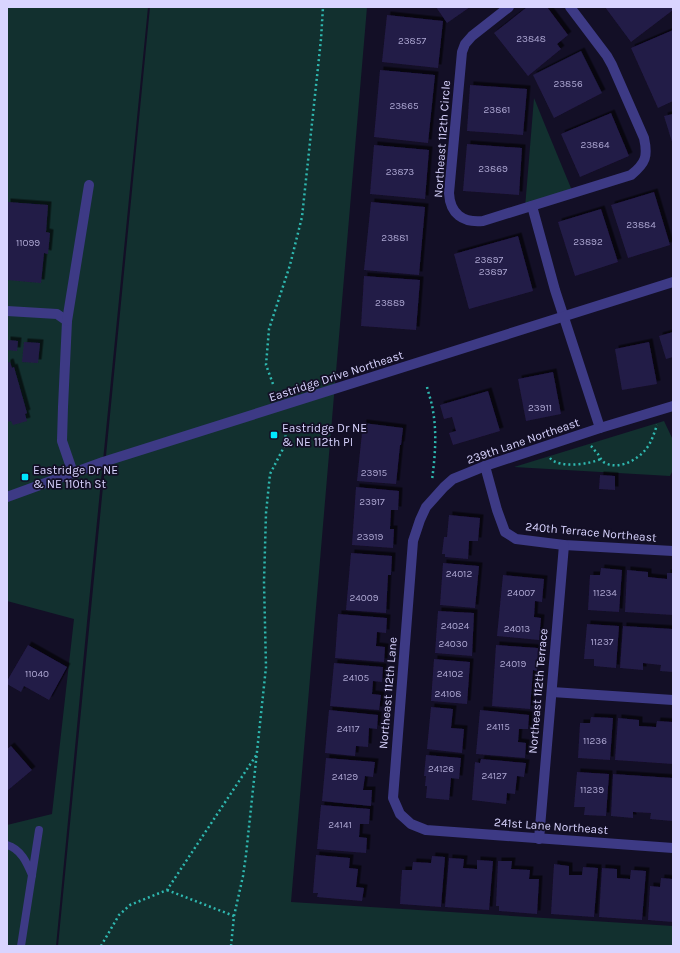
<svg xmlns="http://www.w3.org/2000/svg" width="680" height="953" font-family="Karla,sans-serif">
  <defs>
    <filter id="shadow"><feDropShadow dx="3.5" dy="-3.5" stdDeviation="0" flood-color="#0009"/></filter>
  </defs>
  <rect width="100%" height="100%" fill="#130f26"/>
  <g fill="#12302f">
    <path d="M7,7H148L87,622L56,946H7V825L52,814L74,619L7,601Z"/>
    <path d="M150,7H367L291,902L673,926V946H58Z"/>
    <path d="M534,98L547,130L573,193L525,208Z"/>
    <path d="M664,421L673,440V470L670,476L514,467Z"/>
  </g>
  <g fill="#241b47" filter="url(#shadow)">
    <path d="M436,7H470L447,23Z"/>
    <path d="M527,7H547L568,35L557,44L561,49L528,76L494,33Z"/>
    <path d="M605,7H671L673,10L631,42Z"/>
    <path d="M387,15L443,21L438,68L382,62Z"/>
    <path d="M673,30V101L658,108L631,48Z"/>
    <path d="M581,51L602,93L554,118L533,75Z"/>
    <path d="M380,70L435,75L428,143L374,137Z"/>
    <path d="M470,85L527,89L523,135L467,131Z"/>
    <path d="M611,113L629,156L580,177L561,134Z"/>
    <path d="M673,114V145L664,116Z"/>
    <path d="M467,144L522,148L519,195L463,191Z"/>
    <path d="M374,145L429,150L425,199L370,194Z"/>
    <path d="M654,192L670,245L628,258L611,205Z"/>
    <path d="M7,202L48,205L46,232L50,233L48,254L44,253L41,283L7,280Z"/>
    <path d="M371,202L425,207L419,275L364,270Z"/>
    <path d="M601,209L618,262L575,276L558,222Z"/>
    <path d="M518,236L533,291L469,309L454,254Z"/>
    <path d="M364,276L420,280L416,330L361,326Z"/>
    <path d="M673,332V357L666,359L659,336Z"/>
    <path d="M7,340L18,341L17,351L7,350Z"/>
    <path d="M24,342L40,343L38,363L22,362Z"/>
    <path d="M649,342L657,384L622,390L615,349Z"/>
    <path d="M10,362L12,368L14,367L27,413L25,414L27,421L13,425L11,421L7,422V363Z"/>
    <path d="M553,372L561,414L526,421L518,379Z"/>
    <path d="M488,391L500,431L453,445L449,433L456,431L452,417L444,419L440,405Z"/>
    <path d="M363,423L403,428L401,445H400L396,484L357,481Z"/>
    <path d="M600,475L615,476V490L599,489Z"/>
    <path d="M356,487L399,491L398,510H391L390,529H394L393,548L352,545Z"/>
    <path d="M449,515L480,518L478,541H469L468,559L445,557V554H442L444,537H447Z"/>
    <path d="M351,553L392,556L391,575H388L386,613L346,610Z"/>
    <path d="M443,563L479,566L475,608L440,605Z"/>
    <path d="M601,568L622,570L619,612L588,610L590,575H600Z"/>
    <path d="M627,570L648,572V577L667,579V573H673V615L625,612Z"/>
    <path d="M503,575L544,579L542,602L535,601L534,617L541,618L539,640L497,636Z"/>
    <path d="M438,611L474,613L472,656L435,653Z"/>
    <path d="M338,614L387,618L386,633L377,632L376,646L385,647L384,662L335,658Z"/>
    <path d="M587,624L619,626L616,668L594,666V659H584Z"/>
    <path d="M623,626L673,629V672L660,671L661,665L643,663V670L620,668Z"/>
    <path d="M28,645L67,667L49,700L24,686L21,692L7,684V681Z"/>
    <path d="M496,645L538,648L537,671L533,670L530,709L492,706Z"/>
    <path d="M434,659L470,662L467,704L431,701Z"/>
    <path d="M334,663L383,667L382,682L373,681L372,694L381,695L379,710L330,706Z"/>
    <path d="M431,707L453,709L451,728L464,729L462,753L427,749Z"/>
    <path d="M329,710L378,715L377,729L369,728L368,747L356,746L355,756L325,753Z"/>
    <path d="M480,710L529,715L528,729H519L518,742L526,743L525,758L476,754Z"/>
    <path d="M591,717L613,718L610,760L578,758L580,723H590Z"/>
    <path d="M618,718L639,720V726L656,727L657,721L673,722V764L615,760Z"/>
    <path d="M11,746L32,770L7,791V749Z"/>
    <path d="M426,755L461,758L459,779L451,778L449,800L426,798L427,786H425L426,776H424Z"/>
    <path d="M326,758L375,762L373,777L365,776L363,790H372L371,806L322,801Z"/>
    <path d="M481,759L526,763L524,777L517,776L515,794L507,793L506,804L472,800L475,762L480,763Z"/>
    <path d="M577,772L609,774L606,816L584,815L585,807H574Z"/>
    <path d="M613,774L673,778V802L672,821L650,819L651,813L633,812V818L611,816Z"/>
    <path d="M321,805L370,809L369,824H360L359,837L367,838L366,853L317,849Z"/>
    <path d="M316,855L350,858L349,868L358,869L356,887L364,888L362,901L317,897L318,893H313Z"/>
    <path d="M432,856L445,857L441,907L400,904L402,870H412L413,862L431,863Z"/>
    <path d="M449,858L464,859L463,868L477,869V860L493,861L489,910L445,907Z"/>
    <path d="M498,861H512L511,869L530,870L529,879H539L537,914L499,911V906H496Z"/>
    <path d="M554,864L569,866V875H582L583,867L598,868L594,917L551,914Z"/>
    <path d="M602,868L617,869V878L630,879L631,870L646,871L642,920L599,917Z"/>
    <path d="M661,878L673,879V922L648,920L650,886L660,887Z"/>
  </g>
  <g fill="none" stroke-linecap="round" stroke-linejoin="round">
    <g stroke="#2fb8b0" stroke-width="2.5" stroke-dasharray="2 3" stroke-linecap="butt">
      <path d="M273,384L266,365L269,329L290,265L302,217L321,39L323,7"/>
      <path d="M427,387C429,395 432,403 433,411C437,434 435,457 432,480"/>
      <path d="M591,446C593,448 595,451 597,453C600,456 601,461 605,463C621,471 643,457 650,443C653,437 655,431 657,425"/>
      <path d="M550,458C559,469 590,464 601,459"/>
      <path d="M167,890L234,916"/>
      <path d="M101,946L119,915L130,905L167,890L257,754"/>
      <path d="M231,946L234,916L243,876L246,855L266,667L264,582L266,513L270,474L285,445L286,430"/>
    </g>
    <g stroke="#3d3a85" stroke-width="8">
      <path d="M7,845C21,849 27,863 32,875"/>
      <path d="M21,946L39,830"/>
    </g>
    <g stroke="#3d3a85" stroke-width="10">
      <path d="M509,7L472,36L465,44L462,52L449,193C450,214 463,223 483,221L631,175C646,163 648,156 644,138L612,65L607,56L570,7"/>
      <path d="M532,206L555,290L600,428"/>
      <path d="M7,311L57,314L67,321L63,407L62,441L73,473"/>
      <path d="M67,321L89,185"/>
      <path d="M673,406L600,428L485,466L453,479L444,487L426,507L420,520L413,541L393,798L400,814L411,824L426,830L673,848"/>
      <path d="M485,466L497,510L505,532L516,539L564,545L673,551"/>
      <path d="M7,497L103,462L673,282"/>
      <path d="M552,692L673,700"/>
      <path d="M539,839L564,545"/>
    </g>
  </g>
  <g fill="#00e5ff" stroke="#130f26" stroke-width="1.5">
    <rect x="270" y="431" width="8" height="8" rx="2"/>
    <rect x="21" y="473" width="8" height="8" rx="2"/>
  </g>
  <g text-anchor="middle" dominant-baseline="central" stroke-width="3.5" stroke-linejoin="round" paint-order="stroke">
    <g font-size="10" fill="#aca6d1">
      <text x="531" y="39">23848</text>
      <text x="412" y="41">23857</text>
      <text x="568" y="84">23856</text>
      <text x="404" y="106">23865</text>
      <text x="497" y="110">23861</text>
      <text x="595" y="145">23864</text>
      <text x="493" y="169">23869</text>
      <text x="400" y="172">23873</text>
      <text x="641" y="225">23884</text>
      <text x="395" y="238">23881</text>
      <text x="588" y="242">23892</text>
      <text x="28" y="243">11099</text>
      <text x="489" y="260">23897</text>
      <text x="493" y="272">23897</text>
      <text x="390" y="303">23889</text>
      <text x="540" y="408">23911</text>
      <text x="374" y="473">23915</text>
      <text x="372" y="502">23917</text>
      <text x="370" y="537">23919</text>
      <text x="459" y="574">24012</text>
      <text x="521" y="593">24007</text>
      <text x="605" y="593">11234</text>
      <text x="364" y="598">24009</text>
      <text x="455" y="626">24024</text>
      <text x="517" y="629">24013</text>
      <text x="602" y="642">11237</text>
      <text x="453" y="644">24030</text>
      <text x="513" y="664">24019</text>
      <text x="37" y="674">11040</text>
      <text x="450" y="674">24102</text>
      <text x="356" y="678">24105</text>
      <text x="448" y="694">24108</text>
      <text x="498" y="727">24115</text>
      <text x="348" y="729">24117</text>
      <text x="595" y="741">11236</text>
      <text x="441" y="769">24126</text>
      <text x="494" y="776">24127</text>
      <text x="345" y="777">24129</text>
      <text x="592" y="790">11239</text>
      <text x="340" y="825">24141</text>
    </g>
    <g font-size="12" fill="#d9d4ff" stroke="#130f26">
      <text transform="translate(442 139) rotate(-86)">Northeast 112th Circle</text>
      <text transform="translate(336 376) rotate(-18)">Eastridge Drive Northeast</text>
      <text transform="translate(523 441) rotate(-19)">239th Lane Northeast</text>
      <text transform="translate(591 532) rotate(5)">240th Terrace Northeast</text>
      <text transform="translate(538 691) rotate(-85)">Northeast 112th Terrace</text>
      <text transform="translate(388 693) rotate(-85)">Northeast 112th Lane</text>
      <text transform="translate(551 826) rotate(4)">241st Lane Northeast</text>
    </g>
    <g font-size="12" fill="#d9d4ff" stroke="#130f26" text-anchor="start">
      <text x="282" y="428">Eastridge Dr NE<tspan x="282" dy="14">&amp; NE 112th Pl</tspan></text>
      <text x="33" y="470">Eastridge Dr NE<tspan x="33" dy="14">&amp; NE 110th St</tspan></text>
    </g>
  </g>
  <rect width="680" height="953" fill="none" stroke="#d9d4ff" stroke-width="16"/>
</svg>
